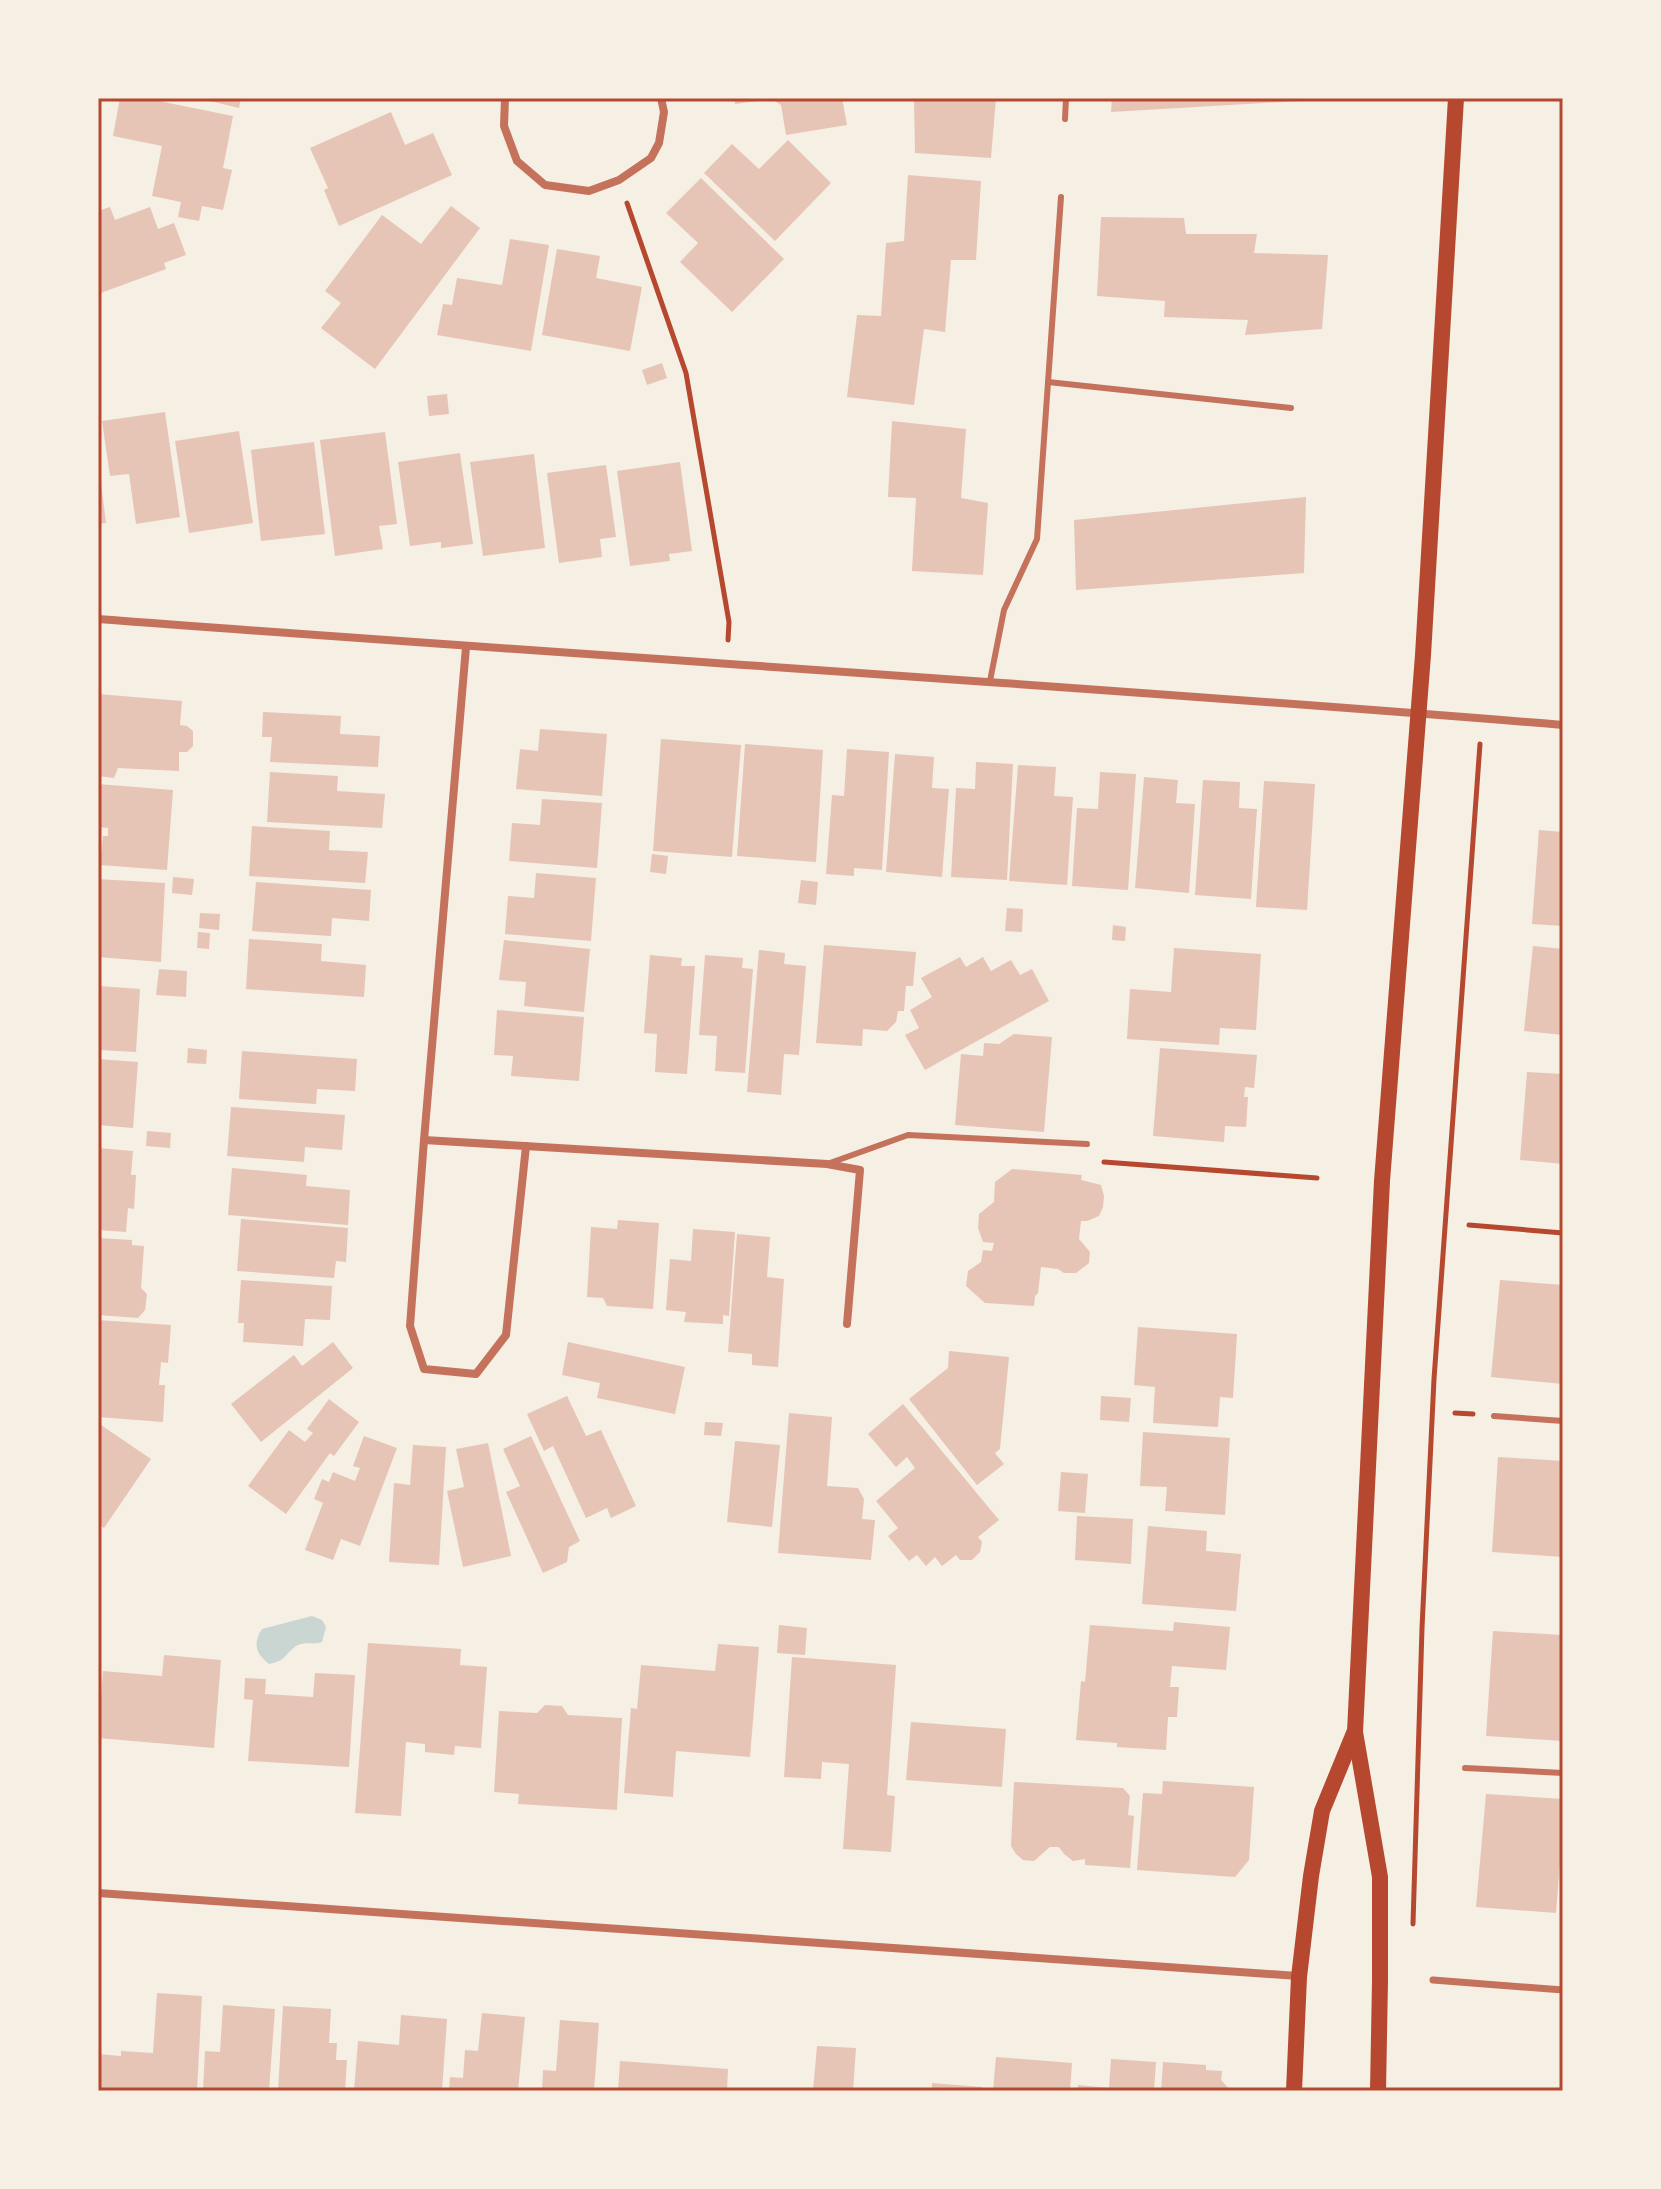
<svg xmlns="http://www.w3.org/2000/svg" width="1661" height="2189" font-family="Overpass,sans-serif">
  <rect width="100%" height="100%" fill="#f6efe4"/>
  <path fill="#c9d6d2" d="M312,1616L322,1620L326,1627L322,1642C313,1645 304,1641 296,1646C283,1656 287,1660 269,1664C255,1653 253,1643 262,1629Z"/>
  <g fill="#e6c5b7">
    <path d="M120,98H144L233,116L223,168L232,170L223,210L202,206L199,221L178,217L181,202L152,196L162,146L113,136Z"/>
    <path d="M198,98H241L239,108Z"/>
    <path d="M734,98H764V100L735,104Z"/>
    <path d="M770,98H842L847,125L786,135L781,105Z"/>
    <path d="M914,98H996L991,158L915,153Z"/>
    <path d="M1112,98H1317V100L1111,112Z"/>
    <path d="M391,112L405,145L433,133L452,175L339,226L324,190L328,188L310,148Z"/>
    <path d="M788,140L831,183L775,241L704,173L732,144L759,169Z"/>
    <path d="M908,175L981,181L976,260H951L945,332L924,329L914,405L847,397L857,315L881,316L886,243L904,241Z"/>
    <path d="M701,178L784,259L732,312L680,262L698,243L666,213Z"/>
    <path d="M451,206L480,228L375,369L321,328L341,303L325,291L382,215L421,244Z"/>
    <path d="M110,207L115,220L150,207L158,229L174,223L186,255L164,263L166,269L98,294V211Z"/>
    <path d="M1101,217L1184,218L1186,234H1257L1254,253L1328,255L1322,329L1245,335L1248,320L1164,317L1165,301L1097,296Z"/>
    <path d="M510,239L549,245L531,351L437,335L443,304L452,305L457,278L502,285Z"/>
    <path d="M557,249L600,256L596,278L642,287L630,351L542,335Z"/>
    <path d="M662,363L667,378L647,385L642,370Z"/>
    <path d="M447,394L449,414L429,416L427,396Z"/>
    <path d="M165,412L180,517L136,524L129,474L110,476L102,421Z"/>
    <path d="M892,421L966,429L961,498L988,503L983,575L912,571L916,498L888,497Z"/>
    <path d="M239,431L253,523L189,533L175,441Z"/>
    <path d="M385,432L397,524L379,526L383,549L335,556L320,440Z"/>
    <path d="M314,442L325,534L261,541L251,450Z"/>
    <path d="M460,453L473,544L441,548V542L410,546L398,462Z"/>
    <path d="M534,454L545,548L483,556L470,462Z"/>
    <path d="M680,462L692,551L669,554L670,561L630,566L617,471Z"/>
    <path d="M606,465L616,537L600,539L602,557L559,563L547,473Z"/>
    <path d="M100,475L106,523L98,524V476Z"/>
    <path d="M1306,497L1304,573L1076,590L1074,520Z"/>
    <path d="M98,694L182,701L180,725L187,726L193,731V746L187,752H179V771L118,768L114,778L98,776Z"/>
    <path d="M263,712L341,716L340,734L380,736L378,767L270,762L272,737H262Z"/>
    <path d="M540,729L607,734L602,796L516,789L520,749L538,751Z"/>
    <path d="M661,739L741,745L732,857L653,851Z"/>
    <path d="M745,744L823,750L816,862L737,856Z"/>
    <path d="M847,749L889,752L882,870L854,868V876L826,874L832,795L844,796Z"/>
    <path d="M895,754L934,757L932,788L949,789L942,877L886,872Z"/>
    <path d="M976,762L1013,764L1007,880L951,877L956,788L975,789Z"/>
    <path d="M1018,765L1056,767L1054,796L1073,797L1067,885L1009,881Z"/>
    <path d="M270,772L338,776L337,791L385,794L382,828L267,822Z"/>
    <path d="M1100,772L1136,774L1128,890L1072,886L1077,808L1098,809Z"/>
    <path d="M1144,777L1178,780L1176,803L1195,804L1189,893L1135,888Z"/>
    <path d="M1203,780L1240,782L1239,808L1257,809L1251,899L1195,895Z"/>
    <path d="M1264,781L1315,784L1307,910L1256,907Z"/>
    <path d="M98,784L173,790L167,870L100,865L103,836H108V828L98,827Z"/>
    <path d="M542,799L602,803L597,868L509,861L512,823L540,825Z"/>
    <path d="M252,826L330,831L329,850L368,852L365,883L249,876Z"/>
    <path d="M1539,830L1563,832V926L1532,924Z"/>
    <path d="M652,854L668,856L666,874L650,872Z"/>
    <path d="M536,873L596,878L591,941L505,934L508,896L534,898Z"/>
    <path d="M173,877L194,879L192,895L172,893Z"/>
    <path d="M98,879L165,883L161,962L98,957Z"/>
    <path d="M801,880L818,882L816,905L798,903Z"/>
    <path d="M256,882L371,890L369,921L332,918L331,936L252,931Z"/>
    <path d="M1007,908L1023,909L1022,932L1005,931Z"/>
    <path d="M200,913L220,914L219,930L199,928Z"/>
    <path d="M1113,925L1126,927L1125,941L1112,940Z"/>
    <path d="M198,932L210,933L209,949L197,948Z"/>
    <path d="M249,939L322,944L321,961L366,965L364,997L246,989Z"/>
    <path d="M504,940L590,949L584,1012L524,1006L526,982L499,980Z"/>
    <path d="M824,945L916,952L913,986H906L904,1011H898L896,1022L887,1031L863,1029L862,1046L816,1043Z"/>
    <path d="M1533,946L1563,949V1035L1524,1031Z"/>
    <path d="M1174,948L1261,954L1256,1030L1220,1028L1219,1045L1127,1039L1130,989L1171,992Z"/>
    <path d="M759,950L785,953L784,964L806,966L799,1055L784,1054L781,1095L747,1092Z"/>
    <path d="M650,955L682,958L681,966H695L687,1074L655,1072L657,1034L644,1033Z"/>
    <path d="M705,955L743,958L742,968L753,969L745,1073L715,1071L717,1036L699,1035Z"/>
    <path d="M960,957L966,967L983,957L991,971L1011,960L1020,975L1032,969L1049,1001L925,1070L905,1035L919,1028L910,1010L932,997L921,978Z"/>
    <path d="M159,969L187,971L186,997L156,995Z"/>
    <path d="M98,986L140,989L136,1052L98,1050Z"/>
    <path d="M497,1010L584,1017L579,1081L511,1076L513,1056L494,1055Z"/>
    <path d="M1014,1034L1052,1037L1044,1132L955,1125L961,1054L983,1056L984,1043L999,1044Z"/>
    <path d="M188,1048L207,1050L206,1064L187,1063Z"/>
    <path d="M1160,1048L1257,1055L1254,1088L1245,1087L1244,1097H1248L1246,1127L1225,1126L1224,1142L1153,1136Z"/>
    <path d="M242,1051L357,1059L355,1091L317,1089L316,1104L239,1099Z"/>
    <path d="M98,1059L138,1062L133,1128L98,1125Z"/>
    <path d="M1527,1072L1563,1074V1164L1520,1160Z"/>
    <path d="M231,1107L345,1115L342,1150L305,1147L304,1162L227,1156Z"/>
    <path d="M147,1131L171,1133L170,1148L146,1146Z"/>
    <path d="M98,1148L133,1151L131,1175H136L134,1209L128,1208L126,1232L98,1230Z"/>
    <path d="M232,1168L307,1175L306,1186L350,1190L348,1225L228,1215Z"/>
    <path d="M1012,1169L1082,1175L1081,1180L1101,1185L1104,1196L1103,1207L1099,1216L1087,1221H1081L1079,1239L1090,1252L1089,1263L1076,1273H1064L1058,1269L1041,1267L1038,1293L1035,1296L1034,1306L985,1303L966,1286L968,1271L981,1262L983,1250L992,1251L994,1243L983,1242L978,1228L979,1214L994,1202L995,1182Z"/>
    <path d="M241,1219L348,1228L346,1262L336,1261L334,1278L237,1271Z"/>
    <path d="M618,1220L659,1223L653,1309L607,1306L603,1298L587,1297L591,1227L617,1229Z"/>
    <path d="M693,1229L735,1232L729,1316L723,1315V1324L684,1322L686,1312L666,1310L670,1259L691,1261Z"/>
    <path d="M737,1234L770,1237L767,1277L784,1279L778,1367L752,1365V1354L728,1352Z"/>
    <path d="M98,1238L132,1240V1245L144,1246L141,1288L147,1294L145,1310L138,1318L98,1315Z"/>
    <path d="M241,1280L332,1286L330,1320L305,1319L303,1346L243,1342L244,1323H238Z"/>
    <path d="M1500,1280L1563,1285V1384L1491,1377Z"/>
    <path d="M98,1320L171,1325L168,1363L161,1362L159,1385H165L163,1422L98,1417Z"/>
    <path d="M1138,1327L1237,1334L1233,1398L1220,1397L1218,1427L1153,1423L1155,1387L1134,1385Z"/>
    <path d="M333,1342L353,1368L261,1442L231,1404L294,1355L302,1366Z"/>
    <path d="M568,1342L685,1367L675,1414L597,1398L600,1383L562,1375Z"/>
    <path d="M949,1351L1009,1357L1000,1449L995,1453L1004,1464L977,1485L909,1399L948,1368Z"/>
    <path d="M567,1396L586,1436L601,1430L636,1506L611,1518L607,1508L586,1518L553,1446L544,1451L527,1414Z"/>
    <path d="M1101,1396L1131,1398L1129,1422L1100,1420Z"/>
    <path d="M329,1399L359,1422L334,1456L330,1453L286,1514L248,1486L289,1430L305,1442L313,1433L307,1429Z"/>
    <path d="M903,1404L999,1520L978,1537L982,1542L980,1552L972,1560H960L956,1555L942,1566L935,1557L926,1566L917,1555L909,1561L888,1536L898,1528L876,1501L915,1468L907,1457L896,1467L868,1434Z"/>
    <path d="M789,1413L832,1417L827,1486L858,1488L864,1499L862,1519L875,1520L871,1560L778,1553Z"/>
    <path d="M705,1422L723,1423L721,1436L704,1435Z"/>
    <path d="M98,1423L151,1459L104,1528L98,1524Z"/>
    <path d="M1143,1432L1230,1438L1225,1515L1165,1511L1167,1487L1140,1486Z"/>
    <path d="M364,1436L397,1448L360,1546L341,1539L333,1560L305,1550L323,1503L314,1499L322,1479L329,1482L333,1472L355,1481L360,1468L353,1466Z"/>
    <path d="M531,1436L580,1541L569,1547L567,1562L543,1573L506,1492L520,1486L503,1449Z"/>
    <path d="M735,1441L780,1445L772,1527L727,1522Z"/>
    <path d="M488,1443L511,1556L463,1567L447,1491L464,1487L456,1449Z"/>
    <path d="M413,1445L446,1447L439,1565L389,1562L394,1483L410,1485Z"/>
    <path d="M1498,1457L1563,1461V1557L1492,1552Z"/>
    <path d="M1061,1472L1088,1474L1085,1513L1058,1511Z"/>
    <path d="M1077,1516L1133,1519L1131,1564L1075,1560Z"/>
    <path d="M1148,1526L1207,1531L1206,1551L1241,1554L1236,1611L1142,1604Z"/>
    <path d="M1174,1622L1230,1627L1226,1670L1172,1666L1170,1687H1179L1177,1717H1168L1166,1750L1117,1747V1743L1076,1740L1081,1681L1085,1682L1090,1625L1173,1631Z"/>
    <path d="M779,1625L807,1628L805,1655L777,1653Z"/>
    <path d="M1493,1631L1563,1635V1741L1486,1736Z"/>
    <path d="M368,1643L461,1649L460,1665L487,1667L481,1748L455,1746L454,1755L425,1752V1744L406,1742L401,1816L355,1813Z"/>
    <path d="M718,1644L759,1647L750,1757L676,1751L673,1797L624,1793L631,1708L637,1709L641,1665L715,1671Z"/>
    <path d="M164,1655L221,1660L214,1748L98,1738L103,1671L162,1676Z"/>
    <path d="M792,1657L896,1665L887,1795L895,1796L891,1852L843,1849L849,1764L822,1762L821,1779L784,1777Z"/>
    <path d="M315,1673L355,1675L349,1767L248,1761L253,1700L244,1699L245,1678L266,1679L265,1694L313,1697Z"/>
    <path d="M545,1705L562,1706L568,1715L622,1718L617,1810L518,1804L519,1794L494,1792L499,1711L537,1713Z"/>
    <path d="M911,1722L1006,1729L1002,1787L906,1780Z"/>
    <path d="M1163,1781L1254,1787L1249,1860L1235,1877L1137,1870L1143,1793L1162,1794Z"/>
    <path d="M1014,1782L1123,1788L1130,1796L1128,1815L1134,1816L1130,1868L1085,1865V1859L1073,1861L1064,1854L1059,1847H1050L1034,1861L1023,1860L1016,1854L1011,1846Z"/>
    <path d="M1486,1794L1563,1799V1823L1556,1913L1476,1907Z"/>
    <path d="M157,1993L202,1996L197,2091H98V2054L121,2056V2051L153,2053Z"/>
    <path d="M223,2005L275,2009L269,2091H203L205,2051L220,2052Z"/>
    <path d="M283,2006L331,2009L329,2043H337L336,2060H347L345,2091H278Z"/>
    <path d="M482,2013L525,2017L518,2091H449L450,2077L463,2078L465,2050L478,2051Z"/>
    <path d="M401,2015L447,2019L442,2091H354L358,2041L399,2045Z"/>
    <path d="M560,2020L599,2023L594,2091H542L543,2070L556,2071Z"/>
    <path d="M817,2046L856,2048L853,2091H813Z"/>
    <path d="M996,2057L1072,2063L1070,2091H993Z"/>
    <path d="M1111,2059L1156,2062L1154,2091H1077L1078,2085L1109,2088Z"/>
    <path d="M620,2061L728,2069L727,2091H618Z"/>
    <path d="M1163,2062L1206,2065V2070L1222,2071L1221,2080L1231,2091H1161Z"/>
    <path d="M932,2083L982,2087V2091H932Z"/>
  </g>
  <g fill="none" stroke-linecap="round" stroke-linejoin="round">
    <g stroke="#b5482f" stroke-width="5">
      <path d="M627,203L686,373L729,622L728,640"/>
      <path d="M1104,1162L1317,1178"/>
      <path d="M1469,1225L1563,1233"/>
      <path d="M1455,1413L1473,1414"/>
      <path d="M1413,1924L1422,1628L1434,1379L1480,744"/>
    </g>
    <g stroke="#c5725c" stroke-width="6">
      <path d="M1065,119L1066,98"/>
      <path d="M1048,382L1291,408"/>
      <path d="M990,681L1004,610L1037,539L1061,197"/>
      <path d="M830,1163L908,1135L1087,1144"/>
      <path d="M1494,1416L1563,1421"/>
      <path d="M1465,1768L1563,1773"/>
    </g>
    <path stroke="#c5725c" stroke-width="7" d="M1433,1980L1563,1990"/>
    <g stroke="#c5725c" stroke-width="8">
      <path d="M505,98L504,126L517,161L545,185L589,191L619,180L651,158L659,143L664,112L661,98"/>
      <path d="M98,619C586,656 1075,685 1563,725"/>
      <path d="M466,647L424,1140L827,1164L860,1170L847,1324"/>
      <path d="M424,1140L410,1326L424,1369L476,1374L506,1335L526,1146"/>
      <path d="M98,1893L1298,1976"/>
    </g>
    <g stroke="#b5482f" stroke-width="16">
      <path d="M1294,2091L1299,1977L1311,1876L1322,1811L1354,1733"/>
      <path d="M1378,2091L1380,1981V1877L1355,1732L1382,1181L1423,655L1456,98"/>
    </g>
  </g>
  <rect width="1661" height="2189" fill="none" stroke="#f6efe4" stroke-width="200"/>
  <rect x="100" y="100" width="1461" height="1989" fill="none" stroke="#b5482f" stroke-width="3"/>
</svg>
